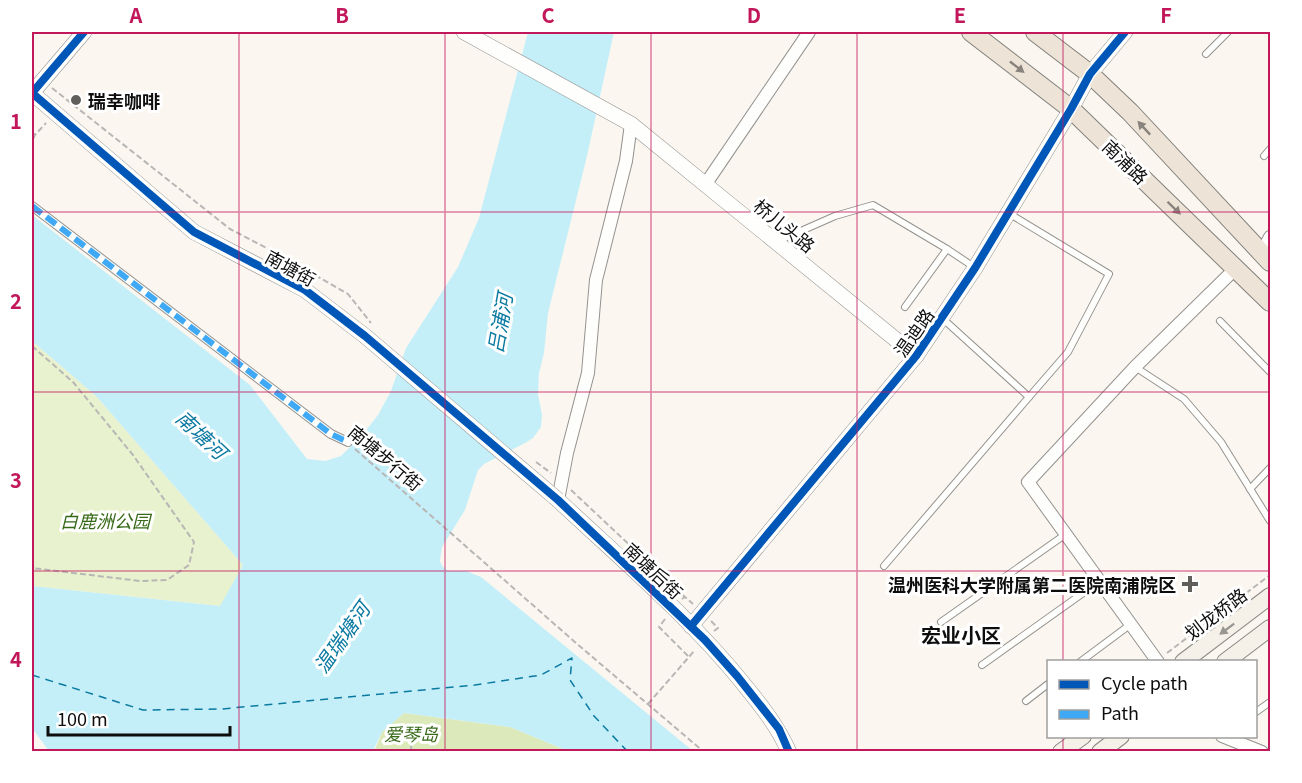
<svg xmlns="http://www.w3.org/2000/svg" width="1302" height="783" font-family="Georgia,'Noto Sans SC',serif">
  <rect width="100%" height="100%" fill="#fbf7f0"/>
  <path fill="#e9f2ce" d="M32,341L96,396L243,565L221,606L32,586Z"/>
  <path fill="#dceabb" d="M404,713L510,727L568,751L374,752L382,732Z"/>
  <path fill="#c4eff8" d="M528,32H614L587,156L548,313L544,353L539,373L538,394L542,415L541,427L533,438L525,443L484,464L478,470L465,510L442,547L440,561L442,566L448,571H466L481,577L693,751H568L510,727L404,713L382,732L373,751H49L32,728V586L220,606L243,565L96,396L32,341V215L250,385L307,459L325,461L341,456L363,434L378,415L391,391L406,348L458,267L479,218Z"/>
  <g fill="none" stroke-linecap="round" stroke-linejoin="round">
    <path stroke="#0b7aa1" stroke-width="1.5" stroke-dasharray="8 6" stroke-linecap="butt" d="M32,675L143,710L222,709L475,685L541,675L572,658L570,680L594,716L628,752"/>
    <defs>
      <g id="service">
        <path d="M1206,54L1228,32"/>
        <path d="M1264,156L1270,149"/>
        <path d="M1010,214L1109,274L1068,352L1029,397"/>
        <path d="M776,242L835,216L873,205L947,249L905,307"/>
        <path d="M947,249L974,267"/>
        <path d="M1220,321L1270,372"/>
        <path d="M1135,367L1184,399L1221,442L1270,521"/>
        <path d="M1250,489L1270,468"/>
        <path d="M884,566L1029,397L942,318"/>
        <path d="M941,622L1066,534"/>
        <path d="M1080,662L1131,624"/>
        <path d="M982,665L1100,581"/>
        <path d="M1026,701L1048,684"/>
        <path d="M1256,712L1270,702"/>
      </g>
      <path id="pedestrian" d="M32,206L331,434L348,442"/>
      <g id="minor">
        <path d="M705,185L809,32"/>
        <path d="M1261,254L1270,237"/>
        <path d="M558,500L567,453L588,373L596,280L626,161L631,124"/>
        <path d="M1158,662L1028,482L1135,367L1236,268"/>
        <path d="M1222,736L1262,752"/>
      </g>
      <g id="tertiary">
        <path d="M84,32L32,93L194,232L305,290L365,336"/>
        <path d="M464,32L631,124L916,356"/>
        <path d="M558,500C622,560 691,618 746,687C763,708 778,727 789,752"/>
        <path d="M691,626L916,356L975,268L1071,109L1090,74L1125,32"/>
      </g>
      <g id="secondary">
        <path d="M1183,662L1270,596"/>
        <path d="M1225,662L1270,628"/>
        <path d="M1061,752L1083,736"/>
        <path d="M1100,752L1121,736"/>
      </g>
      <g id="primary">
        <path d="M971,32L1071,109L1270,302"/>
        <path d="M1035,32L1090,74L1130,112L1270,262"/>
      </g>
    </defs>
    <use href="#service" stroke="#94928f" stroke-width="8"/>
    <use href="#pedestrian" stroke="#94928f" stroke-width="10"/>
    <use href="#minor" stroke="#94928f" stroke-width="14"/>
    <use href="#tertiary" stroke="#94928f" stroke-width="16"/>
    <use href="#secondary" stroke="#8b8986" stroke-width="18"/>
    <use href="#primary" stroke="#81807c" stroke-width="20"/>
    <g stroke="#b8b7b6" stroke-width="2" stroke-dasharray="6 3" stroke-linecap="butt">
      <path d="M52,88L230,229L280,255L348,294L371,323"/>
      <path d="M32,132L35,135L46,123"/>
      <path d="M32,141L35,135"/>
      <path d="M32,346L73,382L133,455L194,542L189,565L167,580L140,581L32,568"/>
      <path d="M355,449L576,643L704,752"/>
      <path d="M536,462L551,473"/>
      <path d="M571,490L685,597"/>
      <path d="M682,599L685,597L693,604"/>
      <path d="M665,619L659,627L688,656"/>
      <path d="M711,621L718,628L714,631"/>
      <path d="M1167,653L1270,575"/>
      <path d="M648,704L695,650"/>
      <path d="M409,737L412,752"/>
    </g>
    <use href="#service" stroke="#fefefd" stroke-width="6"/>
    <use href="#pedestrian" stroke="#fefefd" stroke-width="8"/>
    <use href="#minor" stroke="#fefefd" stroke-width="12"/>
    <use href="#tertiary" stroke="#fefefd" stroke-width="15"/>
    <use href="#secondary" stroke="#f5f1e8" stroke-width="16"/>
    <use href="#primary" stroke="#ede3d7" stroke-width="18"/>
    <defs>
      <path id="tertiary-bridge" d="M365,336L558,500"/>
    </defs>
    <use href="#tertiary-bridge" stroke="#94928f" stroke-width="16" stroke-linecap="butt"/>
    <use href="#tertiary-bridge" stroke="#fefefd" stroke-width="15"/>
    <path stroke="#3fa9f5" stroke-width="6" stroke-dasharray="12 6" stroke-linecap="butt" d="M32,206L331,434L348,442"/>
    <defs>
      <g id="cycleway">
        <path d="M84,32L32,93L194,232L305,290L365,336L558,500L705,640L737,676L779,729L789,752"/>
        <path d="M691,626L916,356L975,268L1071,109L1090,74L1125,32"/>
      </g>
    </defs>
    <use href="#cycleway" stroke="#fff" stroke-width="11"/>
    <use href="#cycleway" stroke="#0057b8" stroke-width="8"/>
  </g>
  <defs><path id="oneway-solid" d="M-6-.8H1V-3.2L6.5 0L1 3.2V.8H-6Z" transform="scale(1.5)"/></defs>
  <g fill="#88837c">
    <use href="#oneway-solid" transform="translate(1017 67) rotate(38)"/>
    <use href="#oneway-solid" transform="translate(1144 128) rotate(-133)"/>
    <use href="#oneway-solid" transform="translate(1174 208) rotate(44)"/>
  </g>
  <use fill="#989690" href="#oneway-solid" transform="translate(1227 629) rotate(143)"/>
  <path fill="none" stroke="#c2185b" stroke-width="1.5" stroke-opacity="0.55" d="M239,32V752M445,32V752M651,32V752M857,32V752M1063,32V662M32,212H1270M32,392H1270M32,571H1270M1063,736V752"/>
  <g fill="#605f5c" stroke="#fff" stroke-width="2">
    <circle cx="76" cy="100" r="6"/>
    <path d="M1187 575h6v6h6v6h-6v6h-6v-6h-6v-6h6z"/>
  </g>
  <g text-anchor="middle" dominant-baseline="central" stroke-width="6" stroke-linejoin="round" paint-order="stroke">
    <g font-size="18" font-weight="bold" fill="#0d0d0d" stroke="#fff" text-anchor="start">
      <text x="88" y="100">瑞幸咖啡</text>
      <text x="1176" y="584" text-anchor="end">温州医科大学附属第二医院南浦院区</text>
    </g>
    <g font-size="18" fill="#0d0d0d" stroke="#fff">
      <text transform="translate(1126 161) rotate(44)">南浦路</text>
      <text transform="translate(785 225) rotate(39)">桥儿头路</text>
      <text transform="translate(291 267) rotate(29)">南塘街</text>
      <text transform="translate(913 332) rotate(-55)">温迪路</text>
      <text transform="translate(386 457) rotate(40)">南塘步行街</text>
      <text transform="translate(654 570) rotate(43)">南塘后街</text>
      <text transform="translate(1215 613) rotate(-37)">划龙桥路</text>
    </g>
    <g font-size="18" font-style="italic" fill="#376a18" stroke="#fff">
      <text x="105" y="520">白鹿洲公园</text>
      <text x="411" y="733">爱琴岛</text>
    </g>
    <g font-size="20" font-style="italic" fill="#0b7aa1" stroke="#fff">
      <text transform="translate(499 323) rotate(-80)">吕浦河</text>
      <text transform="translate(202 434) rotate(43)">南塘河</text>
      <text transform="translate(341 637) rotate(-55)">温瑞塘河</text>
    </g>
    <g font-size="20" font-weight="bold" fill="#0d0d0d" stroke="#fff">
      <text x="961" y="634">宏业小区</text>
    </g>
  </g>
  <rect width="1302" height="783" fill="none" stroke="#ffffff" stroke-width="66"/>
  <rect x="1047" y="660" width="210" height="78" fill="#ffffff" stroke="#9e9e9e" stroke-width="1.5"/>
  <rect x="1059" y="680" width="30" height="9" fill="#0057b8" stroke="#9e9e9e" stroke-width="1.5"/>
  <text x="1101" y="690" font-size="18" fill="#0d0d0d">Cycle path</text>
  <rect x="1059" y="710" width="30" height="9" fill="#3fa9f5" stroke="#9e9e9e" stroke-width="1.5"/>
  <text x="1101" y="720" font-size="18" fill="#0d0d0d">Path</text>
  <path d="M48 726v9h182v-9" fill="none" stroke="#0d0d0d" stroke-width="3"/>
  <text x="57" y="726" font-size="18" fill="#0d0d0d" stroke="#ffffff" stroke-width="4.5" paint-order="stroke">100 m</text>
  <rect x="33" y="33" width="1236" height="717" fill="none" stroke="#c2185b" stroke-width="2"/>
  <g font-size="20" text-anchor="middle" font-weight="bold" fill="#c2185b">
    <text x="136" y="23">A</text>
    <text x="342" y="23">B</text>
    <text x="548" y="23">C</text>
    <text x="754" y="23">D</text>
    <text x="960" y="23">E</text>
    <text x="1166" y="23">F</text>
    <text x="16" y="129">1</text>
    <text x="16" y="309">2</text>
    <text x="16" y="488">3</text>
    <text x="16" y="667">4</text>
  </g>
</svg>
